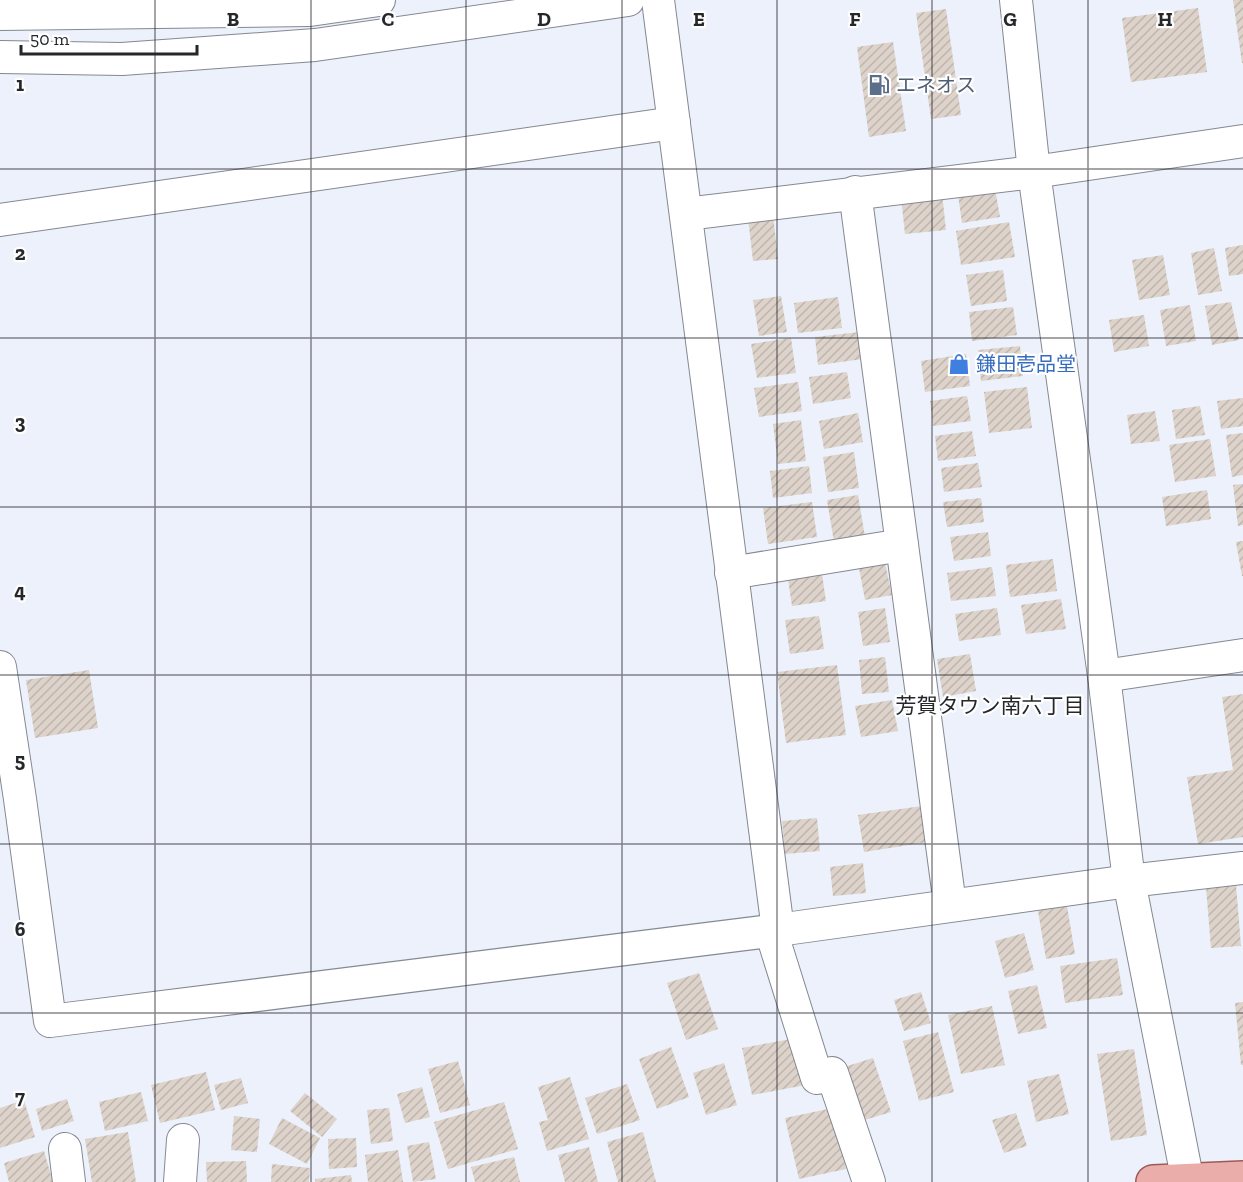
<svg xmlns="http://www.w3.org/2000/svg" width="1243" height="1182" font-family="'Zilla Slab','Noto Sans JP',serif">
  <defs>
    <pattern id="building-hatch" width="6" height="6" patternUnits="userSpaceOnUse" patternTransform="scale(1.5)"><rect width="6" height="6" fill="#ddd3cb"/><path d="M-1 1l2-2M0 6l6-6M5 7l2-2" fill="none" stroke="#beb5ae"/></pattern>
  </defs>
  <rect width="100%" height="100%" fill="#ecf1fb"/>
  <g fill="url(#building-hatch)">
    <path d="M1233,0H1243V63H1242Z"/>
    <path d="M1198,8L1207,72L1131,82L1122,18Z"/>
    <path d="M946,9L961,115L931,119L916,13Z"/>
    <path d="M893,42L906,131L869,137L857,47Z"/>
    <path d="M995,189L1000,217L962,223L958,195Z"/>
    <path d="M942,193L946,230L905,234L901,198Z"/>
    <path d="M773,215L778,259L753,261L748,218Z"/>
    <path d="M1009,222L1015,257L961,265L956,231Z"/>
    <path d="M1243,245V274L1229,276L1225,248Z"/>
    <path d="M1214,248L1222,291L1198,295L1191,253Z"/>
    <path d="M1163,255L1170,295L1139,300L1132,260Z"/>
    <path d="M1003,270L1007,301L971,306L966,275Z"/>
    <path d="M781,296L787,332L759,336L753,300Z"/>
    <path d="M838,297L842,328L798,333L794,303Z"/>
    <path d="M1231,302L1239,340L1212,345L1205,306Z"/>
    <path d="M1190,305L1196,341L1166,346L1160,310Z"/>
    <path d="M1013,307L1017,335L972,341L969,312Z"/>
    <path d="M1144,315L1149,346L1114,352L1109,320Z"/>
    <path d="M860,332L863,359L818,365L815,337Z"/>
    <path d="M791,338L796,373L757,378L751,344Z"/>
    <path d="M1020,346L1023,376L981,381L978,350Z"/>
    <path d="M966,354L970,386L925,392L921,361Z"/>
    <path d="M847,372L851,398L813,404L809,377Z"/>
    <path d="M798,382L802,411L759,417L754,388Z"/>
    <path d="M1027,387L1032,428L989,433L984,392Z"/>
    <path d="M967,396L971,421L933,426L930,401Z"/>
    <path d="M1243,398V426L1221,429L1217,401Z"/>
    <path d="M1200,406L1205,435L1176,439L1172,410Z"/>
    <path d="M1155,411L1160,441L1131,444L1127,415Z"/>
    <path d="M858,413L863,442L824,449L819,421Z"/>
    <path d="M801,420L806,461L778,464L773,424Z"/>
    <path d="M972,431L976,456L938,461L935,436Z"/>
    <path d="M1243,433V475L1232,477L1226,435Z"/>
    <path d="M1210,439L1216,476L1175,482L1169,445Z"/>
    <path d="M854,452L859,488L828,492L823,457Z"/>
    <path d="M978,463L982,487L944,492L941,468Z"/>
    <path d="M809,466L812,493L773,498L770,471Z"/>
    <path d="M1243,484V525L1238,526L1233,485Z"/>
    <path d="M1207,490L1211,519L1166,526L1162,497Z"/>
    <path d="M858,495L865,537L834,542L827,500Z"/>
    <path d="M981,498L984,522L947,527L943,502Z"/>
    <path d="M812,502L817,537L768,544L763,508Z"/>
    <path d="M988,532L991,556L954,561L950,537Z"/>
    <path d="M1243,541V576H1242L1236,542Z"/>
    <path d="M1053,559L1057,591L1010,597L1006,565Z"/>
    <path d="M885,563L892,595L865,600L859,568Z"/>
    <path d="M992,567L996,596L951,601L947,573Z"/>
    <path d="M821,568L826,601L792,606L787,573Z"/>
    <path d="M1061,599L1066,629L1026,634L1021,605Z"/>
    <path d="M885,608L890,642L863,646L858,612Z"/>
    <path d="M997,608L1001,635L959,641L955,614Z"/>
    <path d="M819,616L824,649L790,654L785,620Z"/>
    <path d="M970,654L976,691L943,697L937,659Z"/>
    <path d="M885,657L889,692L862,694L859,660Z"/>
    <path d="M837,665L846,735L786,743L777,672Z"/>
    <path d="M89,670L98,728L35,738L26,680Z"/>
    <path d="M1243,694V837L1198,844L1187,777L1233,770L1222,697Z"/>
    <path d="M892,700L898,731L861,737L855,706Z"/>
    <path d="M922,806L928,842L864,852L858,815Z"/>
    <path d="M817,818L820,851L785,854L782,821Z"/>
    <path d="M863,863L866,893L833,896L830,867Z"/>
    <path d="M1236,885L1241,946L1211,948L1206,887Z"/>
    <path d="M1067,906L1075,954L1046,959L1038,911Z"/>
    <path d="M1024,933L1034,970L1005,978L995,941Z"/>
    <path d="M1117,958L1123,995L1065,1003L1060,966Z"/>
    <path d="M699,973L718,1029L686,1040L667,983Z"/>
    <path d="M1037,985L1047,1028L1018,1034L1008,991Z"/>
    <path d="M921,992L931,1023L904,1031L894,1000Z"/>
    <path d="M1243,1002V1065H1241L1235,1003Z"/>
    <path d="M992,1006L1005,1065L961,1074L948,1015Z"/>
    <path d="M938,1032L954,1092L919,1101L903,1041Z"/>
    <path d="M802,1037L811,1084L752,1095L742,1048Z"/>
    <path d="M671,1047L689,1097L657,1109L639,1059Z"/>
    <path d="M1134,1049L1147,1135L1111,1141L1097,1054Z"/>
    <path d="M873,1058L891,1112L858,1122L841,1068Z"/>
    <path d="M458,1061L470,1105L440,1113L428,1069Z"/>
    <path d="M724,1063L737,1105L706,1115L693,1073Z"/>
    <path d="M206,1072L215,1110L160,1123L151,1085Z"/>
    <path d="M1059,1074L1069,1114L1036,1122L1027,1081Z"/>
    <path d="M570,1077L589,1139L547,1151L539,1122L548,1120L538,1087Z"/>
    <path d="M241,1078L248,1103L221,1110L214,1085Z"/>
    <path d="M627,1084L640,1120L597,1134L585,1098Z"/>
    <path d="M422,1087L430,1117L405,1123L397,1094Z"/>
    <path d="M141,1092L148,1121L105,1131L99,1102Z"/>
    <path d="M305,1093L337,1119L322,1137L290,1111Z"/>
    <path d="M67,1099L74,1121L42,1131L36,1109Z"/>
    <path d="M24,1100L35,1137L0,1148V1108Z"/>
    <path d="M504,1102L518,1149L448,1169L434,1122Z"/>
    <path d="M389,1108L393,1141L371,1144L367,1110Z"/>
    <path d="M833,1108L846,1169L799,1179L785,1118Z"/>
    <path d="M1016,1113L1027,1146L1004,1153L992,1120Z"/>
    <path d="M234,1116L260,1119L257,1152L231,1150Z"/>
    <path d="M282,1118L320,1138L307,1164L269,1144Z"/>
    <path d="M128,1132L136,1182H92L85,1139Z"/>
    <path d="M643,1132L656,1182H618L607,1142Z"/>
    <path d="M356,1138L357,1167L329,1169L328,1139Z"/>
    <path d="M429,1142L436,1179L413,1182L407,1146Z"/>
    <path d="M589,1147L598,1182H565L558,1155Z"/>
    <path d="M398,1150L403,1182H368L365,1155Z"/>
    <path d="M44,1151L53,1182H9L4,1163Z"/>
    <path d="M514,1157L520,1182H475L471,1167Z"/>
    <path d="M246,1161L247,1182H207L206,1162Z"/>
    <path d="M272,1164L310,1168L309,1182H271Z"/>
    <path d="M351,1175L352,1182H315V1179Z"/>
  </g>
  <g fill="none" stroke-linecap="round" stroke-linejoin="round">
    <defs>
      <g id="minor">
        <path d="M658,0L778,930"/>
        <path d="M1016,0L1034,172L1104,676L1129,881L1188,1182"/>
        <path d="M0,14L310,10L379,0"/>
        <path d="M0,57L122,59L315,45L628,0"/>
        <path d="M855,192L950,905"/>
        <path d="M686,214L1034,172L1243,141"/>
        <path d="M0,220L674,123"/>
        <path d="M731,573L902,545"/>
        <path d="M0,667L20,799L50,1021L778,930L1129,881L1243,868"/>
        <path d="M1104,676L1243,655"/>
        <path d="M771,931L817,1078L832,1073L869,1182"/>
        <path d="M65,1149L69,1182"/>
        <path d="M180,1182L183,1140"/>
      </g>
      <path id="major" d="M1153,1182L1243,1178"/>
    </defs>
    <use href="#minor" stroke="#848891" stroke-width="34"/>
    <use href="#major" stroke="#9c5b58" stroke-width="36"/>
    <use href="#minor" stroke="#fff" stroke-width="32"/>
    <use href="#major" stroke="#eaada9" stroke-width="33"/>
  </g>
  <path fill="none" stroke="#25272b" stroke-width="1.5" stroke-opacity="0.55" d="M155,0V1182M311,0V1182M466,0V1182M622,0V1182M777,0V1182M932,0V1182M1088,0V1182M0,169H1243M0,338H1243M0,507H1243M0,675H1243M0,844H1243M0,1013H1243"/>
  <defs>
    <symbol id="fuel-bare" viewBox="-9 -9 18 18"><path d="M-5.5-6h7V0h2V4h1.3V-2.5L3-4.5l.8-.8L6-3V5H2.5V1h-1V6h-7ZM-4.2-4.7v3.2H.2V-4.7Z" fill="#5c6f8a" stroke="#fefefe" stroke-width="2.5" paint-order="stroke"/></symbol>
    <symbol id="shop-bare" viewBox="-9 -9 18 18"><path d="M-5-2.5h2.3a2.7 3.5 0 0 1 5.4 0H5L5.5 6h-11ZM-1.5-2.5h3a1.5 2.3 0 0 0-3 0Z" fill="#3f7fe0" stroke="#fefefe" stroke-width="2.5" paint-order="stroke"/></symbol>
  </defs>
  <g fill-rule="evenodd">
    <use href="#fuel-bare" x="864" y="70" width="30" height="30"/>
    <use href="#shop-bare" x="944" y="349" width="30" height="30"/>
  </g>
  <g text-anchor="middle" dominant-baseline="central" stroke-width="4.5" stroke-linejoin="round" paint-order="stroke">
    <g font-size="20" fill="#4e5e75" stroke="#fefefe" text-anchor="start">
      <text x="896" y="85">エネオス</text>
    </g>
    <g font-size="20" fill="#366cbe" stroke="#fefefe" text-anchor="start">
      <text x="976" y="364">鎌田壱品堂</text>
    </g>
    <g font-size="21" fill="#25272b" stroke="#fefefe">
      <text x="990" y="705">芳賀タウン南六丁目</text>
    </g>
  </g>
  <g font-size="20" text-anchor="middle" font-weight="bold" fill="#25272b" stroke="#fefefe" stroke-width="4.5" stroke-linejoin="round" paint-order="stroke">
    <text x="233" y="26">B</text>
    <text x="388" y="26">C</text>
    <text x="544" y="26">D</text>
    <text x="699" y="26">E</text>
    <text x="855" y="26">F</text>
    <text x="1010" y="26">G</text>
    <text x="1165" y="26">H</text>
    <text x="20" y="91">1</text>
    <text x="20" y="260">2</text>
    <text x="20" y="429">3</text>
    <text x="20" y="598">4</text>
    <text x="20" y="767">5</text>
    <text x="20" y="936">6</text>
    <text x="20" y="1104">7</text>
  </g>
  <path d="M21 45v9h176v-9" fill="none" stroke="#25272b" stroke-width="3"/>
  <text x="30" y="45" font-size="18" fill="#25272b" stroke="#fefefe" stroke-width="4.5" paint-order="stroke">50 m</text>
</svg>
